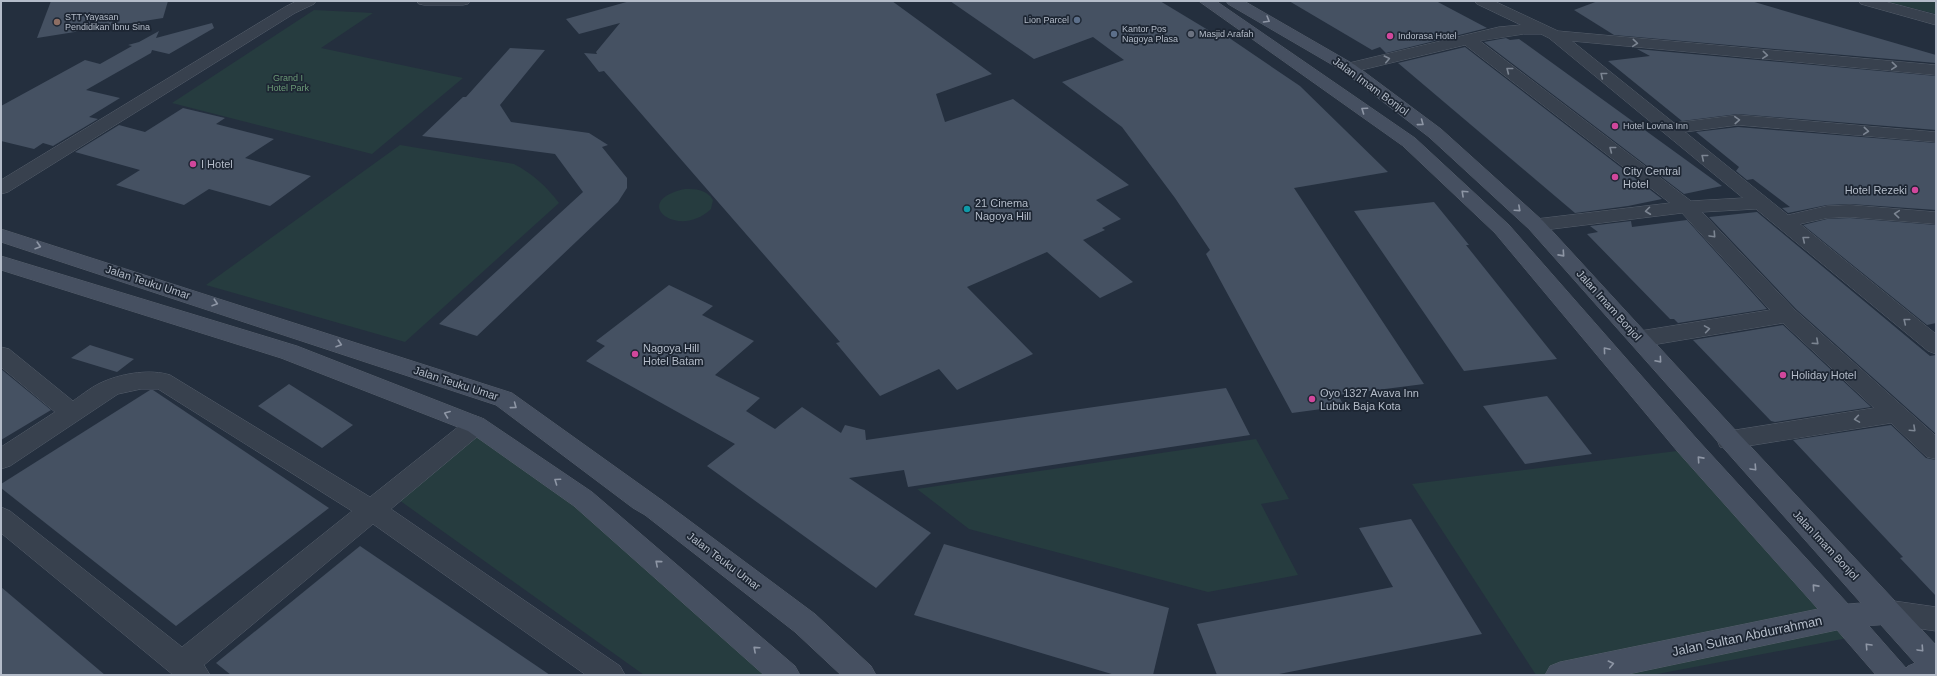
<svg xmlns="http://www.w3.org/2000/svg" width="1937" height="676" font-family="Arial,sans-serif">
  <rect width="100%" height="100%" fill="#242f3e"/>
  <g fill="#263c3f">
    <path d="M1884,1H1936V14Z"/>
    <path d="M314,10L373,13L321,48L463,78L372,154L172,103Z"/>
    <path d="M400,145L514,164C533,174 546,186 559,203L405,342L206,285Z"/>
    <path d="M685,189C696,189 706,189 713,200L711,209C678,241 628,201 685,189Z"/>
    <path d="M476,425L779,675H644L392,495Z"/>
    <path d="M1256,439L1289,499L1261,504L1298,575L1208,592L969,529L917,489Z"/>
    <path d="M1685,450L1858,636L1652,675H1536L1412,484Z"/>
  </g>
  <g fill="#455162">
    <path d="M51,1H168L163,18L37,38Z"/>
    <path d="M630,1H892L992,74L936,94L945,122L1013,99L1129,185L1096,200L1121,219L1102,228L1105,230L1083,240L1133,282L1100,298L1047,252L967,287L1033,354L957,390L939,369L880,396L836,343L840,342L604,71L599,72L584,53L597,54L596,52L620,23L579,34L566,19Z"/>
    <path d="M950,1H1160L1213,33L1219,31L1300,86L1388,172L1294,188L1424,384L1338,395L1344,406L1292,413L1206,254L1210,250L1175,198L1122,127L1062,82L1124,60L1093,37L1034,59Z"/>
    <path d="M1289,1H1436L1487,28L1386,53L1380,47L1372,50Z"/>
    <path d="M1598,1H1751L1936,55V63L1614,35L1574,10Z"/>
    <path d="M212,23L214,28L169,54L152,50L151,53L86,90L120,98L89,117L98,119L53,146L43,143L34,149L1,141V106L85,60L100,64L132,46L128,45L139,42L159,31L156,38Z"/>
    <path d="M1506,38L1510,40L1519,39L1722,186L1684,194L1484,42Z"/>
    <path d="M1465,47L1662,199L1628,206L1575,213L1398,63Z"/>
    <path d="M510,48L545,50L500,105L511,122L589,133L608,145L602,147L627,178V188L618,202L477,336L439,324L583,192L555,154L422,136L463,97H466Z"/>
    <path d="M1637,49L1936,76V130L1738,114L1682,121L1608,61L1650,56Z"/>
    <path d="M183,108L225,118L216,124L274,139L245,158L311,176L270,206L209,189L184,205L116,185L140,170L75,152L119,125L145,132Z"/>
    <path d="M1738,127L1936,143V210L1850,204L1827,205L1788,213L1782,208L1790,207L1753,179L1747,180L1736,171L1739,167L1696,132Z"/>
    <path d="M1434,202L1469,245H1466L1557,359L1464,371L1354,211Z"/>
    <path d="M1757,212L1930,356L1936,355V434L1796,309L1709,217Z"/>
    <path d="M1850,218L1936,225V323L1927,325L1803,225L1827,219Z"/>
    <path d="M1687,220L1767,309L1678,323L1674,319H1670L1587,234L1598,232L1590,226L1631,221L1632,227Z"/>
    <path d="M669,285L713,306L702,315L754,341L715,375L760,398L746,411L775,429L802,407L841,433L845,425L865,430L866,440L1226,388L1250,435L908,487L904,470L849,478L931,533L876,588L707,466L735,444L586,361L605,346L596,341Z"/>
    <path d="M1783,325L1871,407L1775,422L1771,421L1693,340Z"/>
    <path d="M90,345L134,359L117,372L71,358Z"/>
    <path d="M1,369L51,410L1,440Z"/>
    <path d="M289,384L330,410L353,425L322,448L258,406Z"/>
    <path d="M150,390H153L329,508L176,626L1,488V484Z"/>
    <path d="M1547,396L1592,454L1525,464L1483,406Z"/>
    <path d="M1891,425L1926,458L1936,460V596L1900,558L1903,557L1793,440Z"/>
    <path d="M1411,519L1482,634L1274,675H1217L1197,624L1393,587L1359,528Z"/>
    <path d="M944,544L1169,608L1153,675H1115L914,615Z"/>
    <path d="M360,546L550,675H231L216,663Z"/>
    <path d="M1,587L105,675H1Z"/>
  </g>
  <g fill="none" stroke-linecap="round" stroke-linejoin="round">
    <defs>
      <g id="minor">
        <path d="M297,1H316L314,4L295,13L8,192L1,194V180L285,7Z"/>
        <path d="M417,1H470L468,4L463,5H424L419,4Z"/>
        <path d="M1475,1H1494L1558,31L1936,65V75L1572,41L1674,123L1738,115L1936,132V142L1738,125L1685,132L1788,215L1827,206L1850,205L1936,212V224L1850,217L1827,218L1800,224L1936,334V354L1928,351L1756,209L1702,212L1795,310L1936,436V459L1927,457L1891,423L1729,449L1720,447L1717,440L1720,433L1729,431L1874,408L1783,323L1640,347L1632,344L1629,339L1632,334L1640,331L1770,310L1682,213L1536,231L1529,229L1526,225L1529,221L1536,219L1670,203L1465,45L1349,73L1343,71L1341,68L1343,65L1349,63L1499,27L1521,25L1477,4ZM1524,34H1541L1549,38L1743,198L1691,201L1480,41Z"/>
        <path d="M1,347L9,349L73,401C83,394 94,385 105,381C124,373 151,369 170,375L370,497L468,419L476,416L484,419L488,425L484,431L391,509L620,666L625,675H586L373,524L204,665L210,675L172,674L1,533V507L10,511L182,647L352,511L158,389H141L118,394L10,466L1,469V447L55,412L1,367Z"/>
      </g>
      <g id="tertiary">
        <path d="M1859,1H1883L1936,15V25L1861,4Z"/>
        <path d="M1887,600L1936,607V631L1887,624L1877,621L1873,612L1877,603Z"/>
      </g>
      <g id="secondary">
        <path d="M1199,1H1216L1415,138L1509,225L1696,438L1848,604L1861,603L1529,229L1429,137L1343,71L1228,4L1226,1H1244L1355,65L1441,129L1543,221L1738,433L1936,645V675H1876L1837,630L1624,675H1545L1550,666L1560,662L1818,609L1678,452L1495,233L1403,146ZM1881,625L1915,663L1908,666L1906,668L1869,626Z"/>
        <path d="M1,229L512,393L663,501L815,614L871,666L876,675H841L795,632L645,515L633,508L496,405L1,242Z"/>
        <path d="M1,256L297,346L484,419L592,492L795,666L800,675H764L574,506L468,431L281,358L1,270Z"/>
      </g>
    </defs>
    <use href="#minor" stroke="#565f6c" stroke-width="1"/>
    <use href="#tertiary" stroke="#565f6c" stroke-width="1"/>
    <use href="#secondary" stroke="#565f6c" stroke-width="1"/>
    <use href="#minor" fill="#38414e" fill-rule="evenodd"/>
    <use href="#tertiary" fill="#38414e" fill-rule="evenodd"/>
    <use href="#secondary" fill="#465061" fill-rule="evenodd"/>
  </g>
  <defs><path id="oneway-chevron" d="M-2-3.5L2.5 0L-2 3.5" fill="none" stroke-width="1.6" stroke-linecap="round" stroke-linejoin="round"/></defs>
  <g stroke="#8e96a5">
    <use href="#oneway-chevron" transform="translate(1267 20) rotate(30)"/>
    <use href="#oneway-chevron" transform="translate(1364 110) rotate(-145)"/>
    <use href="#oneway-chevron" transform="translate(1421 123) rotate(37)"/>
    <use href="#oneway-chevron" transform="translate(1464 193) rotate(-137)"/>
    <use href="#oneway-chevron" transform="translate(1518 209) rotate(42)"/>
    <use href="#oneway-chevron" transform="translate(38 246) rotate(17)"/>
    <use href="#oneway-chevron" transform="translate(1562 254) rotate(48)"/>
    <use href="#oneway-chevron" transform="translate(215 303) rotate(18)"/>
    <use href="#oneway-chevron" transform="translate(339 344) rotate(18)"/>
    <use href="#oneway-chevron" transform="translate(1606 350) rotate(-130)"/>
    <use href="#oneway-chevron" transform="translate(1659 360) rotate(49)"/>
    <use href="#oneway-chevron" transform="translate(514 406) rotate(37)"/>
    <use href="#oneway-chevron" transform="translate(447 414) rotate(-159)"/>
    <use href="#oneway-chevron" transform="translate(1700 459) rotate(-132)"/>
    <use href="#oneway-chevron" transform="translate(1754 468) rotate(47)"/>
    <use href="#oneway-chevron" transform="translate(557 481) rotate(-145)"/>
    <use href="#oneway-chevron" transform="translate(658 563) rotate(-139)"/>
    <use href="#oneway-chevron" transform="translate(1815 587) rotate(-132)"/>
    <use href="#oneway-chevron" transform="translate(1868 646) rotate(-133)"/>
    <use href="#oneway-chevron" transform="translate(756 649) rotate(-138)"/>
    <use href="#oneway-chevron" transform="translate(1921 649) rotate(47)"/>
    <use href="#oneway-chevron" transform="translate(1611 664) rotate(-12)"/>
  </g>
  <g stroke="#7c8592">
    <use href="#oneway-chevron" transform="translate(1635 43) rotate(5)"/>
    <use href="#oneway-chevron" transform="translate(1765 55) rotate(5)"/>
    <use href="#oneway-chevron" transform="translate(1387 59) rotate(-13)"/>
    <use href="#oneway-chevron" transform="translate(1894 66) rotate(5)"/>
    <use href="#oneway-chevron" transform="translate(1509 70) rotate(-142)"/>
    <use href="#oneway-chevron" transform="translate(1603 75) rotate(-141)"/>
    <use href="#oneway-chevron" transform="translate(1737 120) rotate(-3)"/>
    <use href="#oneway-chevron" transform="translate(1866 131) rotate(5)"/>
    <use href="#oneway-chevron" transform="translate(1612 149) rotate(-142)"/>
    <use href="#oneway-chevron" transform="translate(1704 157) rotate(-141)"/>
    <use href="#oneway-chevron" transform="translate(1648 211) rotate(173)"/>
    <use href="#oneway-chevron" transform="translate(1897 214) rotate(-175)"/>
    <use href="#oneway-chevron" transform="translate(1713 235) rotate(47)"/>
    <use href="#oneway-chevron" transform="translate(1805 239) rotate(-141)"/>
    <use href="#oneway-chevron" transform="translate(1906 321) rotate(-141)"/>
    <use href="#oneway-chevron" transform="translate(1707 329) rotate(-9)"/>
    <use href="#oneway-chevron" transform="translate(1816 342) rotate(42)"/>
    <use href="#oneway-chevron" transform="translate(1857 419) rotate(171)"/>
    <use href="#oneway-chevron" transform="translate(1913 429) rotate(43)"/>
  </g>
  <g fill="#5c6f8a" stroke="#1d2633" stroke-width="1.5">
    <circle cx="1077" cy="20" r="4"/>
    <circle cx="1114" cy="34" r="4"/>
  </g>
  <circle fill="#8d6e63" stroke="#1d2633" stroke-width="1.5" cx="57" cy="22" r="4"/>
  <circle fill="#6b7280" stroke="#1d2633" stroke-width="1.5" cx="1191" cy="34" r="4"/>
  <g fill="#d1479c" stroke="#1d2633" stroke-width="1.5">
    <circle cx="1390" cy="36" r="4"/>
    <circle cx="1615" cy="126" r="4"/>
    <circle cx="193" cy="164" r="4"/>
    <circle cx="1615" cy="177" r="4"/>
    <circle cx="1915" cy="190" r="4"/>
    <circle cx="635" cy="354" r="4"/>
    <circle cx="1783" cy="375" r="4"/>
    <circle cx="1312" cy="399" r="4"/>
  </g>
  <circle fill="#0f9aa8" stroke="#1d2633" stroke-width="1.5" cx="967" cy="209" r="4"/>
  <g text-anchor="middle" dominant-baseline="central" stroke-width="3.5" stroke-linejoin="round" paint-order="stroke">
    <g font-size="9" fill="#b4bcc9" stroke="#1d2633" text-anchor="start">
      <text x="65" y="17">STT Yayasan<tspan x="65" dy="10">Pendidikan Ibnu Sina</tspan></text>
      <text x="1069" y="20" text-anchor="end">Lion Parcel</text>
      <text x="1122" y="29">Kantor Pos<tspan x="1122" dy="10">Nagoya Plasa</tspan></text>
      <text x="1199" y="34">Masjid Arafah</text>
      <text x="1398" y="36">Indorasa Hotel</text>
      <text x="1623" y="126">Hotel Lovina Inn</text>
    </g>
    <g font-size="9" fill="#6b9a76" stroke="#1d2633">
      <text x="288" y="78">Grand I<tspan x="288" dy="10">Hotel Park</tspan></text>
    </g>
    <g font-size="11" fill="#b4bcc9" stroke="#1d2633">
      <text transform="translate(1371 86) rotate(36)">Jalan Imam Bonjol</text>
      <text transform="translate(148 282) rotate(18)">Jalan Teuku Umar</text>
      <text transform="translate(1609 305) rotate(48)">Jalan Imam Bonjol</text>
      <text transform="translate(456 383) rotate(18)">Jalan Teuku Umar</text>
      <text transform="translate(1826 545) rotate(47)">Jalan Imam Bonjol</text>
      <text transform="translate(724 561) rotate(37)">Jalan Teuku Umar</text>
    </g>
    <g font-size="11" fill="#b4bcc9" stroke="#1d2633" text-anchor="start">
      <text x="201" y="164">I Hotel</text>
      <text x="1623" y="171">City Central<tspan x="1623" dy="13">Hotel</tspan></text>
      <text x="1907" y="190" text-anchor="end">Hotel Rezeki</text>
      <text x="975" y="203">21 Cinema<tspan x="975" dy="13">Nagoya Hill</tspan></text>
      <text x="643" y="348">Nagoya Hill<tspan x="643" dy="13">Hotel Batam</tspan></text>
      <text x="1791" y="375">Holiday Hotel</text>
      <text x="1320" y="393">Oyo 1327 Avava Inn<tspan x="1320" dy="13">Lubuk Baja Kota</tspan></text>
    </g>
    <g font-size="13" fill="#b4bcc9" stroke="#1d2633">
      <text transform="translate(1747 636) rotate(-12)">Jalan Sultan Abdurrahman</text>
    </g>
  </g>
  <rect width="1937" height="676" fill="none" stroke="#b4bcc9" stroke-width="4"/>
</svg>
